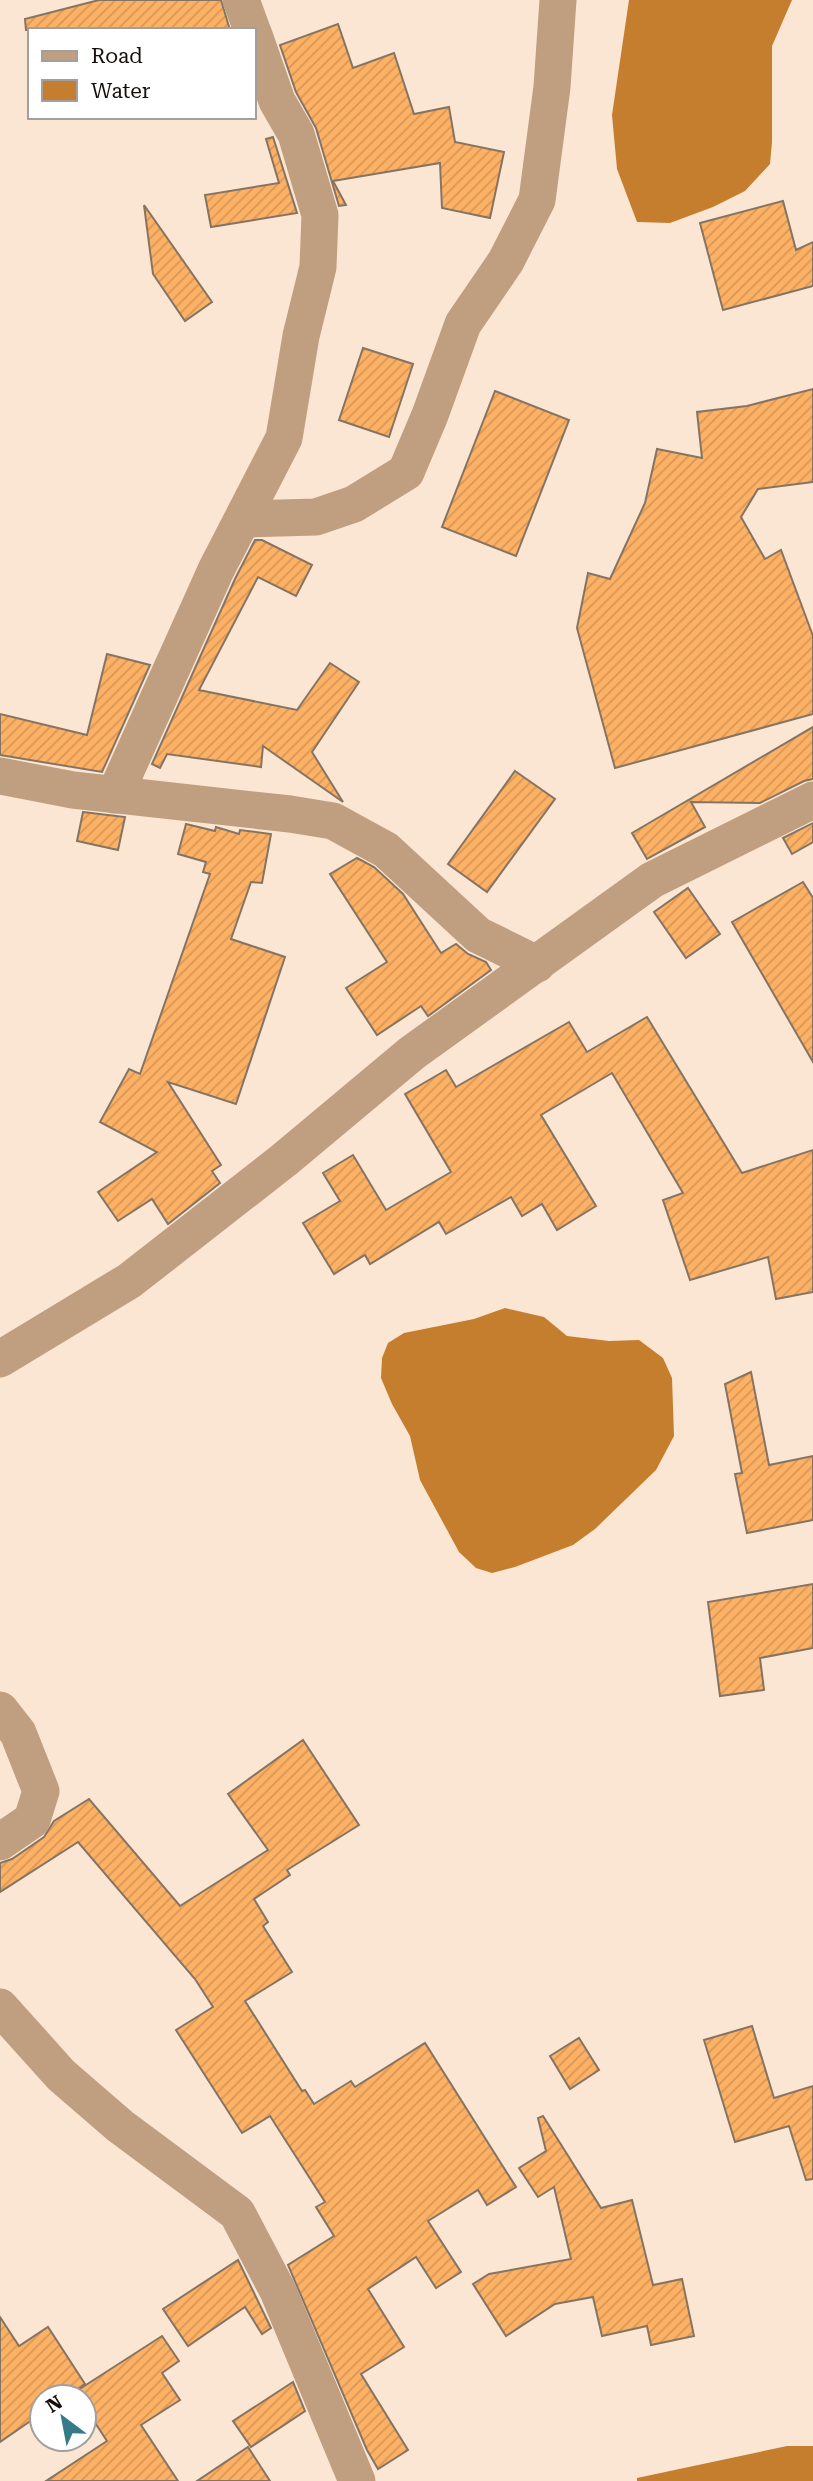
<svg xmlns="http://www.w3.org/2000/svg" width="813" height="2481" font-family="'Roboto Serif',serif">
  <defs>
    <pattern id="building-hatch" width="6" height="6" patternUnits="userSpaceOnUse" patternTransform="scale(1.75)"><rect width="6" height="6" fill="#fdb165"/><path d="M-1 1l2-2M0 6l6-6M5 7l2-2" fill="none" stroke="#d89756"/></pattern>
  </defs>
  <rect width="100%" height="100%" fill="#fbe6d3"/>
  <g fill="#c57d2e">
    <path d="M629,0H792L772,46V142L770,164L745,191L713,207L670,223L637,222L617,169L612,115Z"/>
    <path d="M505,1308L544,1317L567,1336L609,1341L639,1340L663,1358L672,1378L674,1436L656,1470L595,1529L573,1545L515,1567L492,1573L476,1568L459,1552L420,1480L410,1436L392,1404L381,1378L382,1358L388,1343L404,1333L474,1319Z"/>
    <path d="M787,2446H813V2481H637V2478Z"/>
  </g>
  <g fill="url(#building-hatch)" stroke="#867463" stroke-width="2">
    <path d="M99,0H221L230,30H26L25,19Z"/>
    <path d="M338,24L353,68L394,53L414,114L449,107L455,142L504,152L490,218L442,208L440,163L333,181L346,205L339,206L316,128L296,92L280,45Z"/>
    <path d="M273,137L297,213L211,227L205,195L279,183L266,139Z"/>
    <path d="M783,201L796,250L813,242V286L723,310L700,223Z"/>
    <path d="M144,205L212,302L185,321L153,274Z"/>
    <path d="M363,348L413,364L389,437L339,420Z"/>
    <path d="M813,389V482L758,489L741,517L765,559L781,550L813,636V714L615,768L577,628L588,573L610,579L645,503L657,449L702,458L697,412L747,406Z"/>
    <path d="M495,391L569,420L516,556L442,527Z"/>
    <path d="M255,540H262L312,565L296,596L258,577L199,690L297,710L330,663L359,682L312,752L343,802L263,746L261,767L167,754L160,768L152,764L235,579Z"/>
    <path d="M107,654L150,665L102,772L0,755V714L87,735Z"/>
    <path d="M813,727V779L804,781L760,803L691,802L705,827L647,859L632,833Z"/>
    <path d="M515,771L555,799L487,892L448,864Z"/>
    <path d="M83,812L125,817L118,850L77,841Z"/>
    <path d="M813,823V842L792,854L783,838Z"/>
    <path d="M186,824L215,831L216,827L239,834L240,830L271,834L262,883L251,882L231,939L285,957L236,1104L168,1082L221,1165L212,1171L220,1183L168,1224L152,1199L118,1221L98,1192L157,1152L100,1122L129,1069L140,1074L210,874L203,872L206,862L178,854Z"/>
    <path d="M357,858L374,867L403,894L441,953L456,944L468,954L486,962L491,970L428,1016L421,1006L377,1035L346,988L387,962L330,874Z"/>
    <path d="M803,882L813,898V1062L732,922Z"/>
    <path d="M688,888L720,934L686,958L654,912Z"/>
    <path d="M647,1017L742,1173L813,1150V1292L776,1299L768,1257L690,1280L663,1200L683,1193L612,1073L541,1115L596,1206L557,1230L542,1204L522,1216L511,1197L446,1234L439,1222L370,1264L365,1255L334,1274L303,1223L340,1201L323,1173L353,1155L386,1210L451,1172L405,1094L446,1070L456,1087L569,1022L587,1052Z"/>
    <path d="M751,1372L769,1465L813,1456V1520L747,1533L735,1474L742,1473L725,1384Z"/>
    <path d="M813,1584V1648L760,1658L764,1690L720,1696L708,1602Z"/>
    <path d="M303,1740L359,1825L287,1870L290,1875L254,1899L268,1922L263,1926L292,1972L245,2001L302,2091L305,2090L314,2104L351,2081L355,2087L425,2043L516,2187L487,2205L478,2190L428,2221L461,2272L436,2288L416,2257L368,2289L404,2347L361,2374L408,2450L378,2469L367,2450L288,2265L334,2236L316,2207L325,2202L270,2116L242,2133L176,2030L213,2007L195,1979L78,1842L0,1892V1863L12,1859L44,1837L54,1821L89,1799L180,1906L268,1850L228,1794Z"/>
    <path d="M752,2026L774,2098L813,2086V2179L806,2180L789,2126L735,2142L704,2040Z"/>
    <path d="M579,2038L599,2070L570,2089L550,2056Z"/>
    <path d="M543,2116L601,2208L632,2200L653,2285L682,2279L694,2336L651,2345L647,2326L602,2336L593,2297L555,2304L506,2336L473,2284L489,2274L571,2259L554,2187L538,2197L519,2168L546,2151L538,2118Z"/>
    <path d="M238,2260L271,2328L262,2334L245,2307L188,2346L163,2309Z"/>
    <path d="M0,2317L19,2346L48,2327L85,2384L66,2397H42V2413L0,2442Z"/>
    <path d="M162,2336L179,2361L162,2373L180,2400L141,2425L178,2481H46L107,2441L84,2406V2397H78L75,2392Z"/>
    <path d="M293,2382L305,2411L251,2447L233,2421Z"/>
    <path d="M248,2447L270,2481H197Z"/>
  </g>
  <g fill="none" stroke-linecap="round" stroke-linejoin="round">
    <g stroke="#c09f81" stroke-width="37">
      <path d="M241,0L252,30"/>
      <path d="M244,519L316,517L354,504L406,472L430,415L463,324L506,261L537,200L552,87L558,0"/>
      <path d="M0,776L73,790L290,814L333,821L386,850L478,935L537,964"/>
      <path d="M115,795L216,570L284,438L301,336L318,267L320,215L296,134L277,101L254,35"/>
      <path d="M0,1359L129,1281L284,1160L412,1053L652,880L813,800"/>
      <path d="M0,1710L18,1733L41,1791L32,1820L0,1842"/>
      <path d="M0,2007L61,2075L120,2126L237,2213L278,2291L357,2481"/>
    </g>
  </g>
  <rect x="28" y="28" width="228" height="91" fill="#ffffff" stroke="#a29f9d" stroke-width="2"/>
  <rect x="42" y="51" width="35" height="10" fill="#c09f81" stroke="#a29f9d" stroke-width="2"/>
  <text x="91" y="63" font-size="21" fill="#160f09">Road</text>
  <rect x="42" y="80" width="35" height="21" fill="#c57d2e" stroke="#a29f9d" stroke-width="2"/>
  <text x="91" y="98" font-size="21" fill="#160f09">Water</text>
  <g transform="translate(63 2418) rotate(328)"><circle r="33" fill="#ffffff" stroke="#a29f9d" stroke-width="2"/>
  <path d="M0-5L12 26L0 18L-12 26Z" fill="#377b8a"/>
  <text y="-10" font-size="19" font-weight="bold" text-anchor="middle" fill="#160f09">N</text>
  </g>
</svg>
